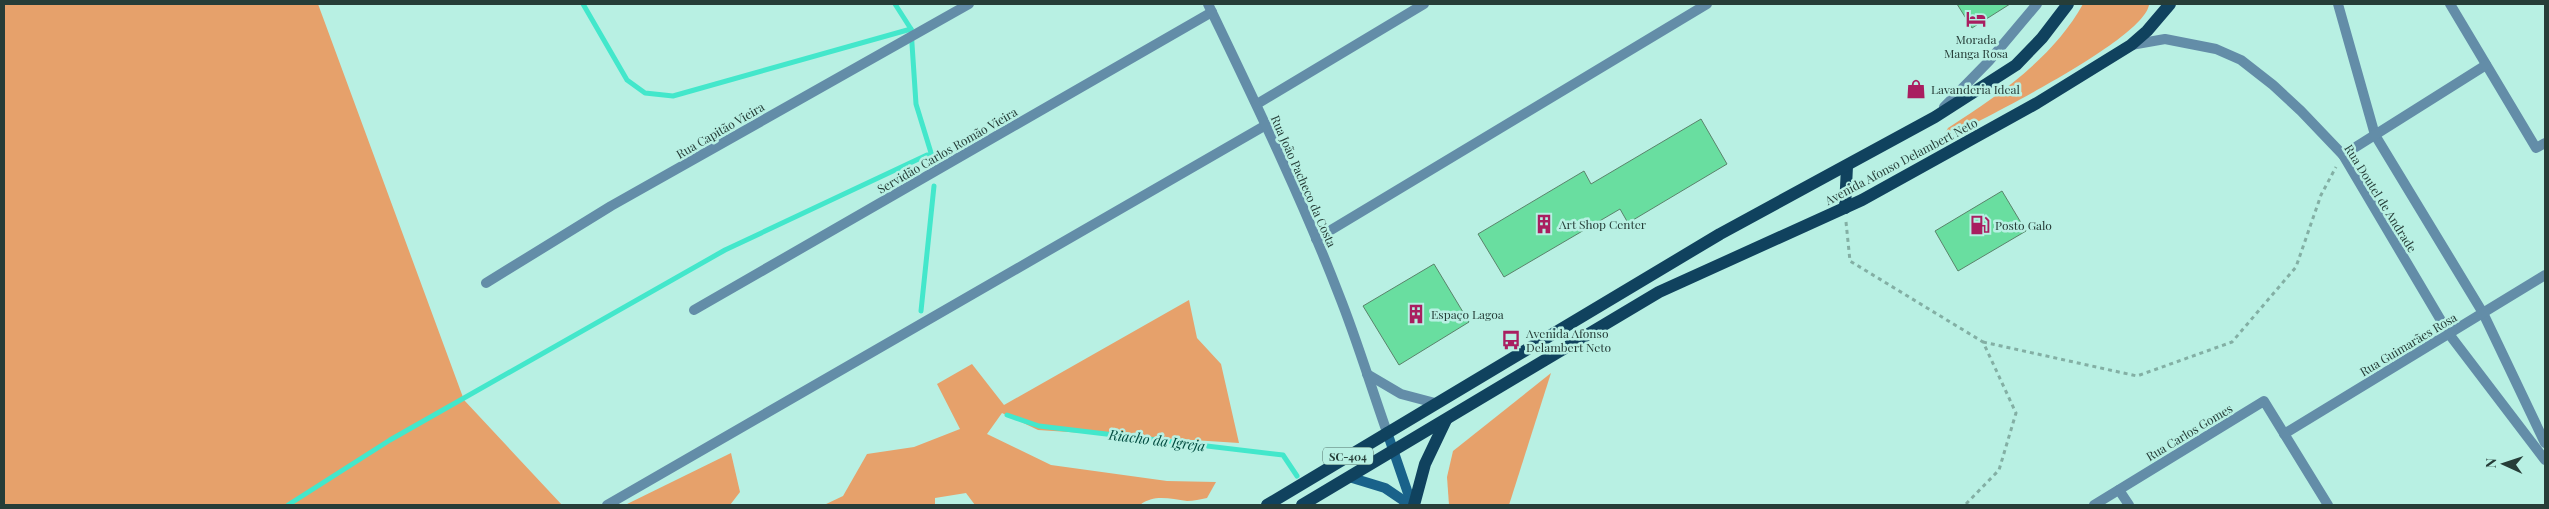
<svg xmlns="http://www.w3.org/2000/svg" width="2549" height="509" font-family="'Playfair Display',serif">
  <rect width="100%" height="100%" fill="#b8f0e3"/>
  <g fill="#e6a16b">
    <path d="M4,4H318L464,400L562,505H4Z"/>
    <path d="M2083,4L2149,5C2142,41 1982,119 1945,139L1944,135L1948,128C1999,95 2053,58 2083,4Z"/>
    <path d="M1189,300L1197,338L1221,364L1239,443L1038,430L1002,413L987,434L1051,465L1167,481L1216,482L1207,498C1201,499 1193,501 1187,501C1170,499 1154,494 1140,505H975L966,493L935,498V505H824L843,496L867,454L914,447L960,429L937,384L972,364L1004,405Z"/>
    <path d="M1551,373L1509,505H1449L1447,477L1453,451Z"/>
    <path d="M731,453L740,492L730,505H625Z"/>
  </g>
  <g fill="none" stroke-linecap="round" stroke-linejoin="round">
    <g stroke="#43e7cb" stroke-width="5">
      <path d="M583,4L627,80L645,93L673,96L911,29"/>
      <path d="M921,311L934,186"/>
      <path d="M1007,415L1039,426L1283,455L1297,476"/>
      <path d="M288,505L390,440L725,250L927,155L932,156L916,104L911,29L895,4"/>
    </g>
  </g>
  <g fill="#69dea0" stroke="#5a836b">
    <path d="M1957,4H2010L1972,28Z"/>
    <path d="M1701,119L1727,164L1628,223L1620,209L1504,277L1478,234L1584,171L1591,184Z"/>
    <path d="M2002,191L2026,231L1958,271L1935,231Z"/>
    <path d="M1434,264L1469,322L1399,365L1363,306Z"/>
  </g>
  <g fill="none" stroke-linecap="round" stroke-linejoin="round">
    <g stroke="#83afa4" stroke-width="3" stroke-dasharray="4 4" stroke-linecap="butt">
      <path d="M1846,222L1850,261L1983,342L2016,413L1999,470L1965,505"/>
      <path d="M1983,342L2137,376L2232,342L2296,267L2321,195L2336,167"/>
    </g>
    <path stroke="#638da8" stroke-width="10" d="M1944,107L1989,61L2037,4"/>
    <g stroke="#638da8" stroke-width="10">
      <path d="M2338,4L2375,135L2483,313L2545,443"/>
      <path d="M2450,4L2536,148L2545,143"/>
      <path d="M2131,45L2165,39L2216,49L2241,60L2273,85L2301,111L2343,155L2449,334L2545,460"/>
      <path d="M1257,104L1424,4"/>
      <path d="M2343,155L2486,65"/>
      <path d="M1316,239L1707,4"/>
      <path d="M486,283L611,206L969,4"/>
      <path d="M694,310L1212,12"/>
      <path d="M2284,434L2545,275"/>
      <path d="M2119,490L2129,505"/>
      <path d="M607,505L1266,125"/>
      <path d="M2094,505L2264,401L2328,505"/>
    </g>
    <g stroke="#638da8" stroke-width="10">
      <path d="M1208,4C1254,100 1301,196 1339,295C1357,340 1371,387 1387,432"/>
      <path d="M1367,374L1401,394L1435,403"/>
    </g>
    <g stroke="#19628a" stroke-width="10">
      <path d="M1387,432L1412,505"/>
      <path d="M1349,477L1385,488L1410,505"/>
    </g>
    <g stroke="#10425e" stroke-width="12">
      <path d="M1845,208L1847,166"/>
      <path d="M1267,505L1720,234L1935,117L2016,65L2042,38L2068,4"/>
      <path d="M1302,505L1659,292L1862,200L2037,103L2131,45L2147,31L2170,4"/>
      <path d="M1414,505L1425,464L1446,420"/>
    </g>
  </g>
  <defs>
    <symbol id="hotel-bare" viewBox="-9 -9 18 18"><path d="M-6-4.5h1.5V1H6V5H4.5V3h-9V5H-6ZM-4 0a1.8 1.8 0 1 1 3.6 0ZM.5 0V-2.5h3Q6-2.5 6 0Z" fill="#a91e60" stroke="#b8f0e3" stroke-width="2.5" paint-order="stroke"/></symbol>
    <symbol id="shop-bare" viewBox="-9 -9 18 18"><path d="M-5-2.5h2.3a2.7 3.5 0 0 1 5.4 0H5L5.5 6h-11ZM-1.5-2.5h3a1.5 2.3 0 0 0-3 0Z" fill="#a91e60" stroke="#b8f0e3" stroke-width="2.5" paint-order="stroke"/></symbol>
    <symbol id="building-bare" viewBox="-9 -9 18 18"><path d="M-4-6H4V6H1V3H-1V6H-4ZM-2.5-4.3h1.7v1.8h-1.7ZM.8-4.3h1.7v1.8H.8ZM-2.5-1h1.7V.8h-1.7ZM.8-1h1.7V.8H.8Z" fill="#a91e60" stroke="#b8f0e3" stroke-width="2.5" paint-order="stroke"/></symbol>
    <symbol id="fuel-bare" viewBox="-9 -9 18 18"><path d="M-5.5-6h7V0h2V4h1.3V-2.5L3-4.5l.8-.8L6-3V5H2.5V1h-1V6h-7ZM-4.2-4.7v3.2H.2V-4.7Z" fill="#a91e60" stroke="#b8f0e3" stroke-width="2.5" paint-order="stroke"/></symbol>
    <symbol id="bus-bare" viewBox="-9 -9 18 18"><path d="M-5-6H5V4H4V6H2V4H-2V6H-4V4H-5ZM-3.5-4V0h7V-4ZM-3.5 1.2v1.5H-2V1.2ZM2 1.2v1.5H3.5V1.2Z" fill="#a91e60" stroke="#b8f0e3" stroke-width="2.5" paint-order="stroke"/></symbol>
  </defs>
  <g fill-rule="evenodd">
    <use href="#hotel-bare" x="1962" y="5" width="28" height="28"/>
    <use href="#shop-bare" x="1902" y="75" width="28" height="28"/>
    <use href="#building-bare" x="1530" y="210" width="28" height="28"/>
    <use href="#fuel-bare" x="1966" y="211" width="28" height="28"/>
    <use href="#building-bare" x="1402" y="300" width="28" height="28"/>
    <use href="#bus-bare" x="1497" y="326" width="28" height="28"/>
  </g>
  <g text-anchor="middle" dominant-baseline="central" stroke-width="5" stroke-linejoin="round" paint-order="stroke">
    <rect fill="#b8f0e3" stroke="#52736b" stroke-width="1" x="1323" y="447.5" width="50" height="17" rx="4"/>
    <g font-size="11" font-weight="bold" fill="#263d38">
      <text x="1348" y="456">SC-404</text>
    </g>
    <g font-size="12" fill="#263d38" stroke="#b8f0e3" text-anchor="start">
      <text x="1976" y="39" text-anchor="middle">Morada<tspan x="1976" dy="14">Manga Rosa</tspan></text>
      <text x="1931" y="89">Lavanderia Ideal</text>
      <text x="1559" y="224">Art Shop Center</text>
      <text x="1995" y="225">Posto Galo</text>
      <text x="1431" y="314">Espaço Lagoa</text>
      <text x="1526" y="333">Avenida Afonso<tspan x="1526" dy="14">Delambert Neto</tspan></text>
    </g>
    <g font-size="12" fill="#263d38" stroke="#b8f0e3">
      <text transform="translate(720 130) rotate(-30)">Rua Capitão Vieira</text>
      <text transform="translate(947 150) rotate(-30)">Servidão Carlos Romão Vieira</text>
      <text transform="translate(1901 161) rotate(-28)">Avenida Afonso Delambert Neto</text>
      <text transform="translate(1304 181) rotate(66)">Rua João Pacheco da Costa</text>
      <text transform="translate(2381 198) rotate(58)">Rua Doutel de Andrade</text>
      <text transform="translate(2408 344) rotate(-31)">Rua Guimarães Rosa</text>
      <text transform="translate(2189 432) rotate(-31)">Rua Carlos Gomes</text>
    </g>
    <g font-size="14" font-style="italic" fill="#024c40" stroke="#b8f0e3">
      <text transform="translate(1157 440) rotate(7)">Riacho da Igreja</text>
    </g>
  </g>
  <rect width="2549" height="509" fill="none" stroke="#263d38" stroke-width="10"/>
  <g transform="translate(2504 464) rotate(273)" stroke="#b8f0e3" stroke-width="4" paint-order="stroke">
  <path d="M0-4L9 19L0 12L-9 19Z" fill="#263d38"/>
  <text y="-8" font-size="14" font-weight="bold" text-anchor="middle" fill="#263d38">N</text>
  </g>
</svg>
